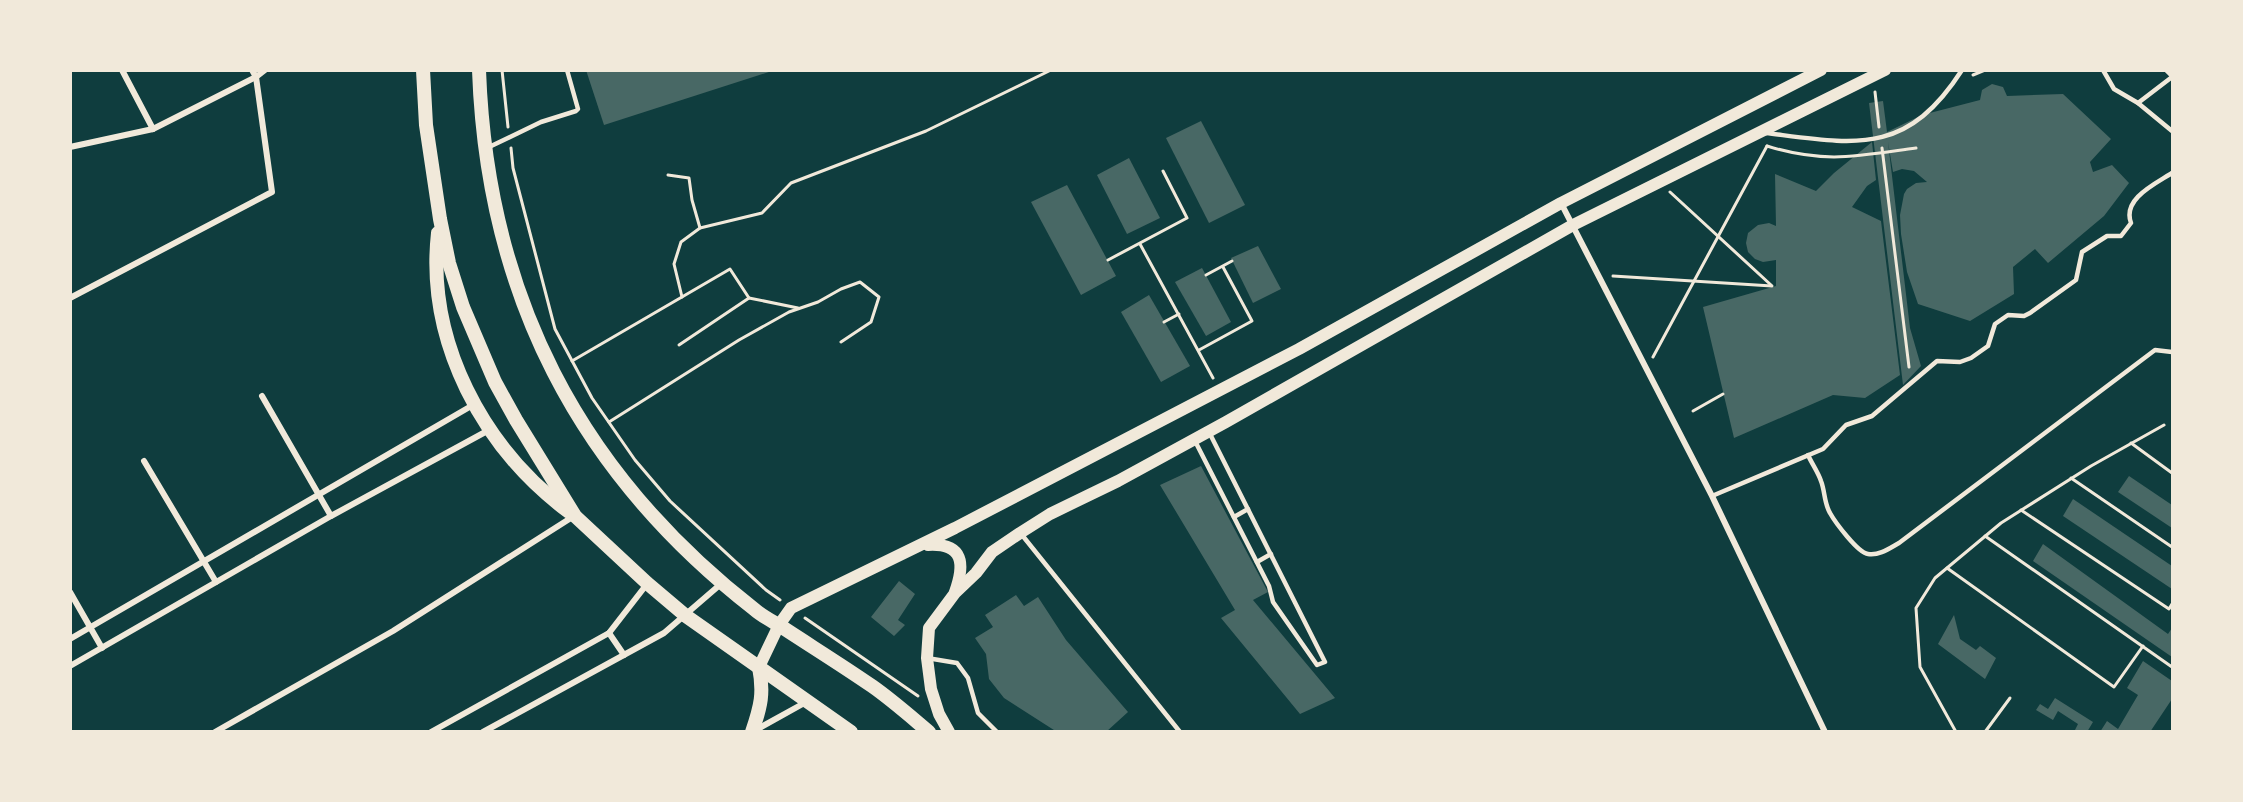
<svg xmlns="http://www.w3.org/2000/svg" width="2243" height="802" font-family="'PT Sans',sans-serif">
  <rect width="100%" height="100%" fill="#0f3d3e"/>
  <g fill="#486865">
    <path d="M586,70H772V71L604,125Z"/>
    <path d="M1992,84L2003,87L2007,96L2063,94L2111,139L2090,162L2093,172L2112,165L2129,183L2104,216L2048,263L2035,249L2013,267L2014,294L1970,321L1918,304L1907,272L1901,234L1900,215L1904,194L1907,189L1916,183L1927,182L1914,171L1902,169L1893,172L1888,142L1910,328L1921,366L1903,385L1869,103L1883,101L1887,132L1922,115L1980,100L1982,90Z"/>
    <path d="M1201,121L1245,205L1209,223L1166,138Z"/>
    <path d="M1872,142L1876,180L1867,186L1852,207L1881,221L1900,375L1865,398L1833,395L1734,438L1703,307L1776,286V260L1763,262L1755,259L1748,252L1746,243L1748,233L1758,225L1769,223L1776,226L1775,174L1816,191L1834,173Z"/>
    <path d="M1129,158L1160,218L1127,234L1097,175Z"/>
    <path d="M1067,185L1116,276L1081,295L1031,202Z"/>
    <path d="M1258,246L1281,289L1253,303L1231,258Z"/>
    <path d="M1202,268L1231,322L1206,336L1175,282Z"/>
    <path d="M1149,295L1190,366L1161,382L1121,312Z"/>
    <path d="M1201,466L1268,592L1253,600L1335,698L1300,714L1221,618L1235,610L1160,485Z"/>
    <path d="M2129,476L2172,505V528L2118,492Z"/>
    <path d="M2073,499L2172,566V589L2063,516Z"/>
    <path d="M2043,544L2168,634L2172,628V657L2033,561Z"/>
    <path d="M899,581L915,594L898,620L905,625L894,636L871,617Z"/>
    <path d="M1016,595L1024,606L1038,597L1066,640L1128,712L1106,732H1057L1004,698L989,679L986,654L975,638L993,627L985,615Z"/>
    <path d="M1954,615L1960,639L1976,650L1980,646L1996,658L1985,679L1938,644Z"/>
    <path d="M2143,661L2172,681V699L2150,732H2100L2107,721L2118,729L2138,695L2127,688Z"/>
    <path d="M2055,698L2093,722L2087,732H2074L2078,724L2058,711L2053,720L2036,710L2040,704L2048,709Z"/>
  </g>
  <g fill="none" stroke-linecap="round" stroke-linejoin="round">
    <g stroke="#f1e9da" stroke-width="3">
      <path d="M502,70L508,127"/>
      <path d="M1973,75L1985,70"/>
      <path d="M1875,92L1879,127"/>
      <path d="M1767,146C1825,164 1858,156 1916,148"/>
      <path d="M511,148L513,168L555,329L592,398L635,460L670,501L766,590L780,600"/>
      <path d="M1882,148L1909,367"/>
      <path d="M668,175L689,178L692,200L700,228"/>
      <path d="M1670,192L1771,285"/>
      <path d="M1140,244L1213,378"/>
      <path d="M1108,260L1187,218L1163,171"/>
      <path d="M1206,275L1232,261"/>
      <path d="M1613,276L1772,286"/>
      <path d="M682,297L674,264L681,242L700,228L762,213L791,183L926,131L1051,70"/>
      <path d="M749,298L798,308"/>
      <path d="M1164,322L1179,314"/>
      <path d="M1199,350L1252,321L1223,267"/>
      <path d="M1653,357L1767,146"/>
      <path d="M572,361L730,269L749,298L679,345"/>
      <path d="M1693,411L1723,394"/>
      <path d="M609,422L739,340L789,312L818,302L841,289L860,282L879,297L871,322L841,342"/>
      <path d="M2131,443L2172,473"/>
      <path d="M2071,478L2172,547"/>
      <path d="M2021,510L2169,609L2172,604"/>
      <path d="M1985,536L2172,667"/>
      <path d="M1947,568L2114,687L2143,646"/>
      <path d="M805,618L918,696"/>
      <path d="M1956,732L1920,667L1916,608L1935,578L2001,523L2091,466L2164,425"/>
      <path d="M1985,732L2010,698"/>
    </g>
    <g stroke="#f1e9da" stroke-width="4.5">
      <path d="M2103,70L2114,89L2138,103L2172,131"/>
      <path d="M2166,70L2172,76"/>
      <path d="M2138,103L2172,77"/>
      <path d="M1766,133C1855,144 1906,157 1962,70"/>
      <path d="M487,148L541,122L576,111L578,109L567,70"/>
      <path d="M1195,441L1269,586L1273,602L1317,665L1325,662L1209,432"/>
      <path d="M1808,455C1812,464 1818,472 1821,481C1825,491 1824,503 1830,513C1835,522 1858,553 1868,554C1879,556 1890,548 1899,543L2155,350L2172,352"/>
      <path d="M1712,496L1823,449L1846,425L1872,416L1937,361L1960,362L1971,358L1988,346L1995,324L2008,315L2024,316L2030,313L2076,280L2082,252L2107,236H2121L2131,223C2122,199 2155,184 2172,173"/>
      <path d="M1234,517L1248,509"/>
      <path d="M1022,535L1180,732"/>
      <path d="M1257,562L1271,554"/>
      <path d="M927,658L957,663L968,678L978,713L997,732"/>
    </g>
    <g stroke="#f1e9da" stroke-width="6">
      <path d="M122,70L153,129"/>
      <path d="M70,147L153,129L256,77L265,70"/>
      <path d="M1561,203L1712,496L1825,732"/>
      <path d="M70,298L272,192L256,77L252,70"/>
      <path d="M262,396L331,516"/>
      <path d="M144,461L216,582"/>
      <path d="M70,592L102,648"/>
      <path d="M609,633L624,655"/>
      <path d="M70,639L473,405"/>
      <path d="M70,666L331,516L489,430"/>
      <path d="M754,731L808,701"/>
      <path d="M215,732L393,631L574,516"/>
      <path d="M431,732L609,633L647,584"/>
      <path d="M483,732L664,633L722,583"/>
    </g>
    <g stroke="#f1e9da" stroke-width="12">
      <path d="M928,545C964,543 965,564 955,592"/>
      <path d="M759,667L779,625L791,608L955,528L1299,349L1561,203L1821,70"/>
      <path d="M949,732L939,714L931,689L927,658L929,628L955,593L976,573L992,552L1020,533L1050,514L1118,481L1226,422L1573,225L1885,70"/>
    </g>
    <g stroke="#f1e9da" stroke-width="14">
      <path d="M423,70L426,125L440,219L449,263L463,307L495,382L516,420L575,516L647,583L686,616L851,732"/>
      <path d="M479,70C487,294 578,472 754,609C763,617 774,622 785,629C814,648 843,666 872,686C892,700 910,716 929,732"/>
      <path d="M438,233C426,342 483,448 569,512"/>
      <path d="M752,732C761,706 764,693 759,667"/>
    </g>
  </g>
  <rect width="2243" height="802" fill="none" stroke="#f1e9da" stroke-width="144"/>
</svg>
